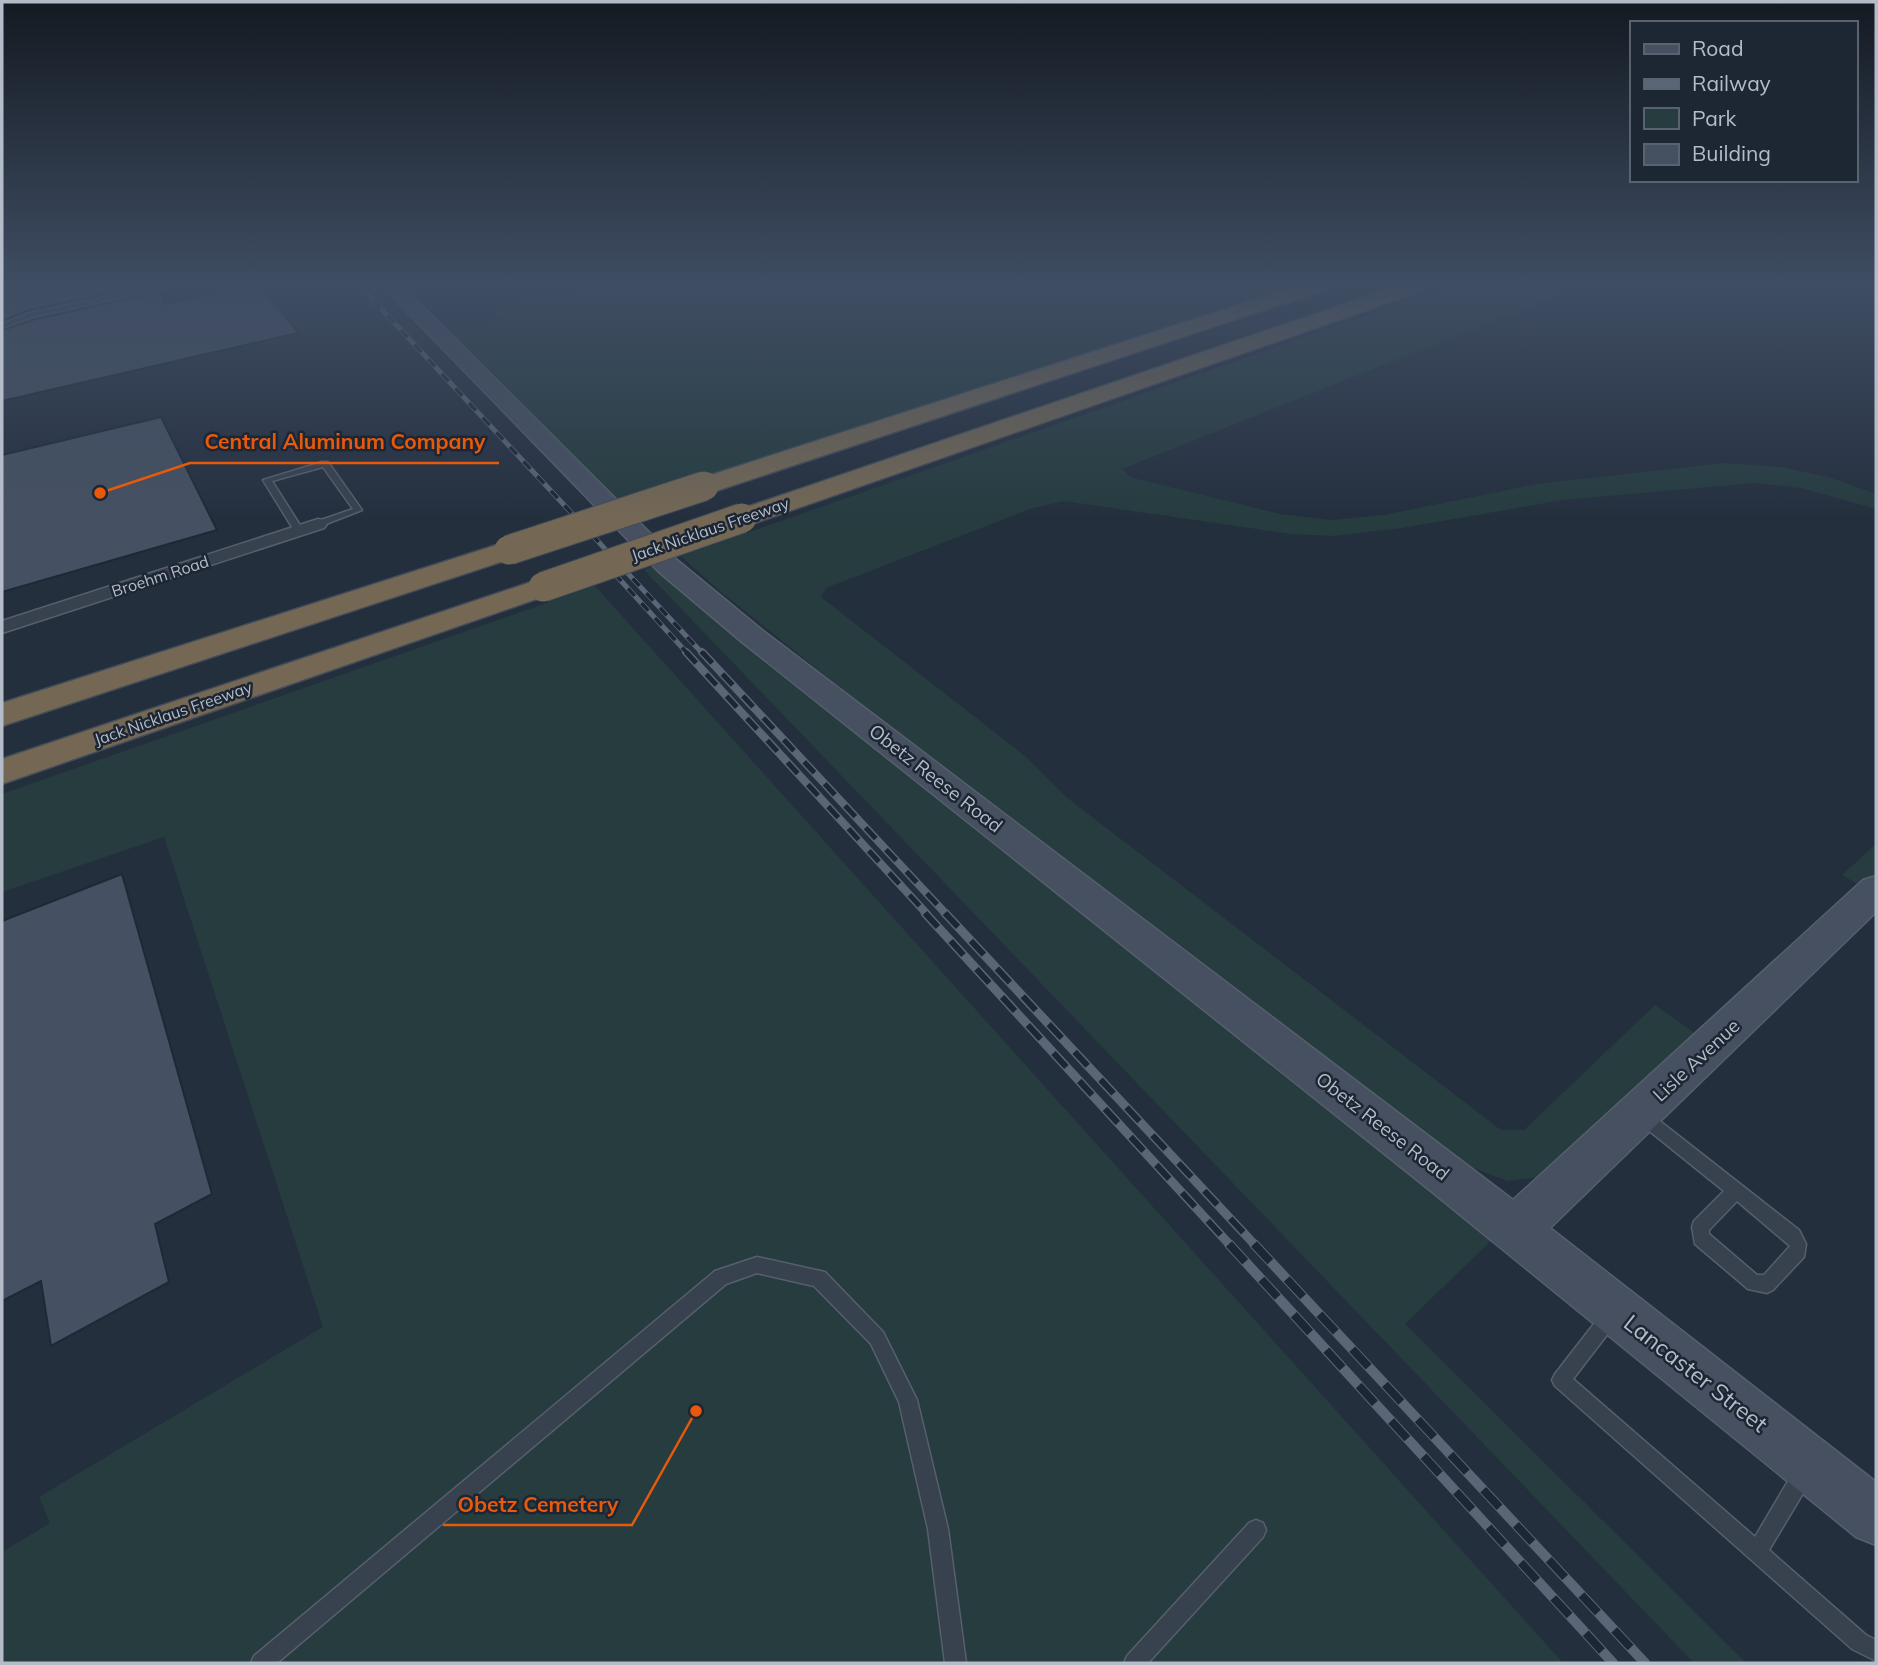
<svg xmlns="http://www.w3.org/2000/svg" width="1878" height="1665" font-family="Mulish,sans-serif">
  <rect width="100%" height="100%" fill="#242f3e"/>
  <g fill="#263c3f">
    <path d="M587,286H914L912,290L916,293C961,294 971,305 1016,286H1293L621,503L445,330L498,320L493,308Z"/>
    <path d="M1451,286H1582L1122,469L1130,477L1280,514L1330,520L1384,515L1537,484L1724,463L1781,467L1829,477L1876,494V509L1801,488L1756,483L1563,500L1402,528L1333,536L1291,534L1064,501L1033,508L826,588L821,597L1025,756L1066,797L1501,1130H1524L1655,1005L1702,1038L1539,1177L1508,1181L1460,1163L852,697L715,587L681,556Z"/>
    <path d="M653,566L695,604L1498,1234L1405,1324L1746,1663H1694L644,570Z"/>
    <path d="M595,586L1563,1663H2V1552L50,1523L39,1497L323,1327L164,837L2,892V794Z"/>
    <path d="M1876,844V875L1863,887L1842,875Z"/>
  </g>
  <path fill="#394c67" d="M914,286H1016C971,306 960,294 916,293L912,290Z"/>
  <g fill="#455162" stroke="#1f2835" stroke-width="2">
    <path d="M2,286H143L29,310L2,321Z"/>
    <path d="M249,286H261L298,333L2,401V330L33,320L162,291L163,304Z"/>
    <path d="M161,417L217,530L2,592V455Z"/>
    <path d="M122,874L212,1194L155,1224L169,1282L51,1346L41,1281L2,1301V921Z"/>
  </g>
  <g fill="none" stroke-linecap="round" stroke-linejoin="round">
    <defs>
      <g id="lane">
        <path d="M158,286H172L32,317L2,328V324L30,313Z"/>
        <path d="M322,462H328L362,510L321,526H315V522L353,509L323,467L272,481L303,530L298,533L295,532L263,480Z"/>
        <path d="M1642,1109L1647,1111L1799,1230L1806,1244L1804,1257L1773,1290L1767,1293L1748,1289L1695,1244L1692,1227L1694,1221L1724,1191L1637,1121L1634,1116L1637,1111ZM1737,1201L1790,1246L1764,1275H1757L1709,1234V1230Z"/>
        <path d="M757,1257L825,1272L883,1332L917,1400L948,1529L966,1663H945L928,1529L899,1402L871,1344L814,1286L757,1273L726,1284L277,1663H251L254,1656L715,1271Z"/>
        <path d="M1610,1308L1616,1311L1619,1317L1616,1323L1573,1379L1755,1537L1797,1466L1804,1463L1811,1466L1814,1473L1811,1480L1769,1550L1866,1635L1876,1640V1661L1852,1649L1555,1386L1552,1380L1555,1374L1604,1311Z"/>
        <path d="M1256,1520L1263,1523L1266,1530L1263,1537L1148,1663H1124L1127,1656L1249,1523Z"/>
      </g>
      <path id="street" d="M318,519L324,520L327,524L324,528L2,633V621Z"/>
      <path id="secondary" d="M382,286H402L677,560L762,630L1513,1200L1863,880L1876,876V912L1550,1228L1876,1482V1545L1856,1537L1426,1187L742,642L659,572Z"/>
      <g id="highway">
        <path d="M1296,286H1328L1325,290L713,492L704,494L695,492L691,486L695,480Z"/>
        <path d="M1397,286H1428L1425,290L752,524L742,526L732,524L728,518L732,512Z"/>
        <path d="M509,541L519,544L523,550L519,556L2,726V703Z"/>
        <path d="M543,578L554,581L558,587L554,593L2,784V759Z"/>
      </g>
    </defs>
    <use href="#lane" stroke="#565f6c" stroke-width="3"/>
    <use href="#street" stroke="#565f6c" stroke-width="3"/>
    <use href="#secondary" stroke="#565f6c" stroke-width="3"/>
    <use href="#highway" stroke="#434c59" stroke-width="3"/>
    <use href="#lane" fill="#38414e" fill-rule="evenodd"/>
    <use href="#street" fill="#38414e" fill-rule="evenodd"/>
    <use href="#secondary" fill="#465061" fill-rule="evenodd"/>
    <use href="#highway" fill="#746855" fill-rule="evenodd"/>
    <defs>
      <g id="rail-far3">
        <path d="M360,286L703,654"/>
        <path d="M601,559L688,654"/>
      </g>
      <g id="rail-far2">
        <path d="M686,652L927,914"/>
        <path d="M702,652L946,914"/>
      </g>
      <g id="rail-far1">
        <path d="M925,913L1230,1245"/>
        <path d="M945,913L1255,1245"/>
      </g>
      <g id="rail">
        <path d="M1229,1244L1613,1663"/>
        <path d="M1254,1244L1645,1663"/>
      </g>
    </defs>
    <use href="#rail-far3" stroke="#5a6575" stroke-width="5"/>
    <use href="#rail-far2" stroke="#5a6575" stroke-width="8"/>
    <use href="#rail-far1" stroke="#5a6575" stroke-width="9"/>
    <use href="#rail" stroke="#5a6575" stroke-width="10"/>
    <use href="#rail-far3" stroke="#1d2633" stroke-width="3.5" stroke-dasharray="10" stroke-linecap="butt"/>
    <use href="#rail-far2" stroke="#1d2633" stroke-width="5" stroke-dasharray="15" stroke-linecap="butt"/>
    <use href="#rail-far1" stroke="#1d2633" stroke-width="6" stroke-dasharray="19" stroke-linecap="butt"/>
    <use href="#rail" stroke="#1d2633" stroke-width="8" stroke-dasharray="24" stroke-linecap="butt"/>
    <defs>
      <g id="highway-bridge">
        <path d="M509,550L704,486"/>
        <path d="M543,587L742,518"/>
      </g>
    </defs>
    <use href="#highway-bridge" stroke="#434c59" stroke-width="31" stroke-linecap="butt"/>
    <use href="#highway-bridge" stroke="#746855" stroke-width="29"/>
  </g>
  <linearGradient id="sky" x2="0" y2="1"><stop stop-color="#141a22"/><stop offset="0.55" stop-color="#3f4d63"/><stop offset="1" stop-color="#3f4d63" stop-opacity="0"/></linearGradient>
  <rect width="1878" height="519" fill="url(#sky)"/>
  <g text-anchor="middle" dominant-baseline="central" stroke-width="5" stroke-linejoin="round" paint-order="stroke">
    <g font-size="16" fill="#b4bcc9" stroke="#1d2633">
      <text transform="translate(710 529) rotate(-19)">Jack Nicklaus Freeway</text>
      <text transform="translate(160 576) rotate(-18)">Broehm Road</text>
      <text transform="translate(173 713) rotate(-19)">Jack Nicklaus Freeway</text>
    </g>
    <g font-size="19" fill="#b4bcc9" stroke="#1d2633">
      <text transform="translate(936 778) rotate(38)">Obetz Reese Road</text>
      <text transform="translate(1696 1060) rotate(-43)">Lisle Avenue</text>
      <text transform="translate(1383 1126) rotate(38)">Obetz Reese Road</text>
    </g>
    <g font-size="23" fill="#b4bcc9" stroke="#1d2633">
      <text transform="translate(1696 1373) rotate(38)">Lancaster Street</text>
    </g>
  </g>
  <path fill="none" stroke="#e8590c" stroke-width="2.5" d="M100 493L190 463H499M696 1411L632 1525H443"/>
  <g fill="#e8590c" stroke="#1d2633" stroke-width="2.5">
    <circle cx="100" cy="493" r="7"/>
    <circle cx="696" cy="1411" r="7"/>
  </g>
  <g font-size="21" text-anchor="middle" font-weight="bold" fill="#e8590c" stroke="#1d2633" stroke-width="5" stroke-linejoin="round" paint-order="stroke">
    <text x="345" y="449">Central Aluminum Company</text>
    <text x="538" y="1512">Obetz Cemetery</text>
  </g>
  <rect width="1878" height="1665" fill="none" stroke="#b4bcc9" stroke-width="7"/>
  <rect x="1630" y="21" width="228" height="161" fill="#1d2633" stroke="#59626f" stroke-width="2"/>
  <rect x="1644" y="44" width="35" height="10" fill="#465061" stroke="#59626f" stroke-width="2"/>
  <text x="1692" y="56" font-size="21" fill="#b4bcc9">Road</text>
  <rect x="1644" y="79" width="35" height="10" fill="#5a6575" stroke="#59626f" stroke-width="2"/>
  <text x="1692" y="91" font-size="21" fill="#b4bcc9">Railway</text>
  <rect x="1644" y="108" width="35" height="21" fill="#263c3f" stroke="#59626f" stroke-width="2"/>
  <text x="1692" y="126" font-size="21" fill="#b4bcc9">Park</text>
  <rect x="1644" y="144" width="35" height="21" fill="#455162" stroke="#59626f" stroke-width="2"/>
  <text x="1692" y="161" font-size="21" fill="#b4bcc9">Building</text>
</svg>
